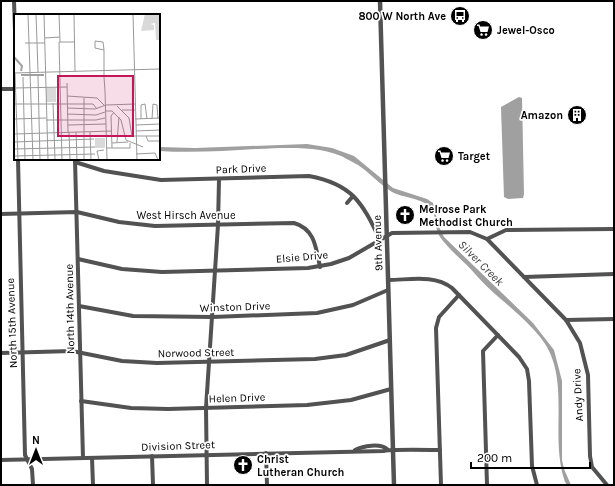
<svg xmlns="http://www.w3.org/2000/svg" width="615" height="486" font-family="Karla,sans-serif">
  <rect width="100%" height="100%" fill="#fff"/>
  <g fill="#a0a0a0">
    <path d="M519,97L522,98L524,194L523,198L508,199L504,197L501,107Z"/>
    <path d="M307,144L332,148L354,156L393,188L427,199L433,203L439,227L444,237L533,323L554,350L562,381V460L564,469L571,485H567L565,482C551,441 566,396 552,358C542,327 497,300 476,275C465,262 450,251 440,237C434,228 437,216 431,208C423,198 403,198 392,192C376,182 365,167 348,159C320,145 287,148 257,149C225,151 192,153 159,151V147L195,148Z"/>
  </g>
  <g fill="none" stroke-linecap="round" stroke-linejoin="round">
    <path stroke="#a0a0a0" stroke-width="1" d="M344,157L357,164"/>
    <g stroke="#525252" stroke-width="4">
      <path d="M14,1L15,30"/>
      <path d="M1,89H15"/>
      <path d="M18,159L25,455L32,469L33,485"/>
      <path d="M75,160L83,458"/>
      <path d="M75,162L104,171L161,180L309,176C352,184 362,202 380,240"/>
      <path d="M347,203L353,196"/>
      <path d="M1,214L77,212L119,222L155,226L294,223C315,229 316,248 320,267"/>
      <path d="M487,239L566,320L580,343L588,375L590,456L592,467L607,485"/>
      <path d="M78,259L122,269L162,272L308,268L331,264L349,258L392,233L470,232L487,239L506,230L614,229"/>
      <path d="M524,277L614,274"/>
      <path d="M388,280C409,280 434,274 452,288L519,357L527,369L529,381L532,466L537,485"/>
      <path d="M79,306L133,316L213,317L317,313L353,305L388,290"/>
      <path d="M566,320L614,319"/>
      <path d="M1,353L72,351L122,361L157,363L315,359L346,355L390,340"/>
      <path d="M81,401L131,408L168,409L307,405L351,400L391,389"/>
      <path d="M355,450C363,446 380,443 387,449"/>
      <path d="M266,453L267,485"/>
      <path d="M152,456L153,485"/>
      <path d="M92,458L93,485"/>
      <path d="M1,460L384,451C388,449 431,450 440,450"/>
      <path d="M207,485L206,408L218,225L219,179"/>
      <path d="M441,485L436,328L439,317L459,295"/>
      <path d="M487,485L483,351L498,335"/>
    </g>
    <path stroke="#525252" stroke-width="4.5" d="M380,1L394,485"/>
  </g>
  <defs>
    <symbol id="bus-disc" viewBox="-11 -11 22 22"><circle r="9.5" fill="#000" stroke="#fff"/><path d="M-5-6H5V4H4V6H2V4H-2V6H-4V4H-5ZM-3.5-4V0h7V-4ZM-3.5 1.2v1.5H-2V1.2ZM2 1.2v1.5H3.5V1.2Z" fill="#fff"/></symbol>
    <symbol id="supermarket-disc" viewBox="-11 -11 22 22"><circle r="9.5" fill="#000" stroke="#fff"/><path d="M-6-5.5h2.5l.6 2H6L4.5 2H-2.5L-4.4-4H-6ZM-1.5 3.2a1.3 1.3 0 1 0 .1 0ZM3 3.2a1.3 1.3 0 1 0 .1 0Z" fill="#fff"/></symbol>
    <symbol id="building-disc" viewBox="-11 -11 22 22"><circle r="9.5" fill="#000" stroke="#fff"/><path d="M-4-6H4V6H1V3H-1V6H-4ZM-2.5-4.3h1.7v1.8h-1.7ZM.8-4.3h1.7v1.8H.8ZM-2.5-1h1.7V.8h-1.7ZM.8-1h1.7V.8H.8Z" fill="#fff"/></symbol>
    <symbol id="church-disc" viewBox="-11 -11 22 22"><circle r="9.5" fill="#000" stroke="#fff"/><path d="M-1.2-6h2.4v3.5h3.3v2.4h-3.3V6h-2.4V-.1h-3.3v-2.4h3.3Z" fill="#fff"/></symbol>
  </defs>
  <g fill-rule="evenodd">
    <use href="#bus-disc" x="449" y="5" width="22" height="22"/>
    <use href="#supermarket-disc" x="472" y="19" width="22" height="22"/>
    <use href="#building-disc" x="566" y="104" width="22" height="22"/>
    <use href="#supermarket-disc" x="433" y="145" width="22" height="22"/>
    <use href="#church-disc" x="394" y="204" width="22" height="22"/>
    <use href="#church-disc" x="232" y="454" width="22" height="22"/>
  </g>
  <g text-anchor="middle" dominant-baseline="central" stroke-width="3.5" stroke-linejoin="round" paint-order="stroke">
    <g font-size="11" font-weight="bold" fill="#000" stroke="#fff" text-anchor="start">
      <text x="446" y="16" text-anchor="end">800 W North Ave</text>
      <text x="497" y="30">Jewel-Osco</text>
      <text x="563" y="115" text-anchor="end">Amazon</text>
      <text x="458" y="156">Target</text>
      <text x="419" y="209">Melrose Park<tspan x="419" dy="13">Methodist Church</tspan></text>
      <text x="257" y="459">Christ<tspan x="257" dy="13">Lutheran Church</tspan></text>
    </g>
    <g font-size="11" fill="#000" stroke="#fff">
      <text transform="translate(241 169) rotate(-2)">Park Drive</text>
      <text x="186" y="215">West Hirsch Avenue</text>
      <text transform="translate(378 243) rotate(-92)">9th Avenue</text>
      <text transform="translate(302 257) rotate(-5)">Elsie Drive</text>
      <text transform="translate(235 307) rotate(-2)">Winston Drive</text>
      <text transform="translate(70 309) rotate(-91)">North 14th Avenue</text>
      <text transform="translate(12 323) rotate(-92)">North 15th Avenue</text>
      <text transform="translate(196 353) rotate(-1)">Norwood Street</text>
      <text transform="translate(578 395) rotate(-93)">Andy Drive</text>
      <text transform="translate(237 398) rotate(-2)">Helen Drive</text>
      <text transform="translate(178 446) rotate(-2)">Division Street</text>
    </g>
    <g font-size="12" font-style="italic" fill="#414141" stroke="#fff">
      <text transform="translate(481 263) rotate(45)">Silver Creek</text>
    </g>
  </g>
  <g transform="translate(14 14)">
    <rect width="146" height="146" fill="#fff"/>
    <path d="M131,0H146V26H142L141,9L136,10L140,11V16L127,17ZM32,74H42V88H32ZM81,124H91V134H81Z" fill="#d9d9d9"/>
    <path fill="none" stroke="#a0a0a0" stroke-width="2" d="M0,43L8,52L7,57M7,61H30"/>
    <path fill="none" stroke="#999" stroke-width="1" d="M14,0L19,146M22,0L24,58M30,0L34,146M45,0L46,28M60,0L61,58M119,0L123,146M31,24L46,23M11,29H31M90,36L81,34V27L89,28L90,36V63L91,77L93,146M0,59L146,55M1,59L4,146M24,62L26,146M9,63L11,146M53,69L54,118M0,74L53,73M53,82L83,84L90,91M39,89L41,146M0,90H79L83,95M103,92L115,104L118,122H146M53,94L81,95L92,91L121,90M108,96H121M91,97H98L107,106L112,126L129,133M53,100L82,101L91,98M0,105L32,104M121,105L146,104M127,105V91L131,90L133,105M138,105L139,90L143,91L144,105M32,106H82L91,104M54,111L92,110M122,111L146,110M122,117L146,116M55,118L56,146M62,118L63,146M76,118L77,146M0,120L98,117M132,122L134,127H146M0,128L80,125M103,128L105,103M98,129L114,128M92,134H116V129M98,134L97,102L100,98M0,135L81,133M122,140L141,139L144,146M0,142L81,140M48,146L45,28H61M70,146V84M85,146L83,137L90,136"/>
    <path fill="#c2185b" fill-opacity="0.15" stroke="#c2185b" stroke-width="2" d="M44,62H119V122H44Z"/>
    <rect width="146" height="146" fill="none" stroke="#000" stroke-width="2"/>
  </g>
  <rect width="615" height="486" fill="none" stroke="#000000" stroke-width="4"/>
  <g transform="translate(36 450)" stroke="#ffffff" stroke-width="3" paint-order="stroke">
  <path d="M0-3L7 15L0 10L-7 15Z" fill="#000000"/>
  <text y="-6" font-size="11" font-weight="bold" text-anchor="middle" fill="#000000">N</text>
  </g>
  <path d="M471 462v6h119v-6" fill="none" stroke="#000000" stroke-width="2"/>
  <text x="477" y="462" font-size="12" fill="#000000" stroke="#ffffff" stroke-width="3" paint-order="stroke">200 m</text>
</svg>
